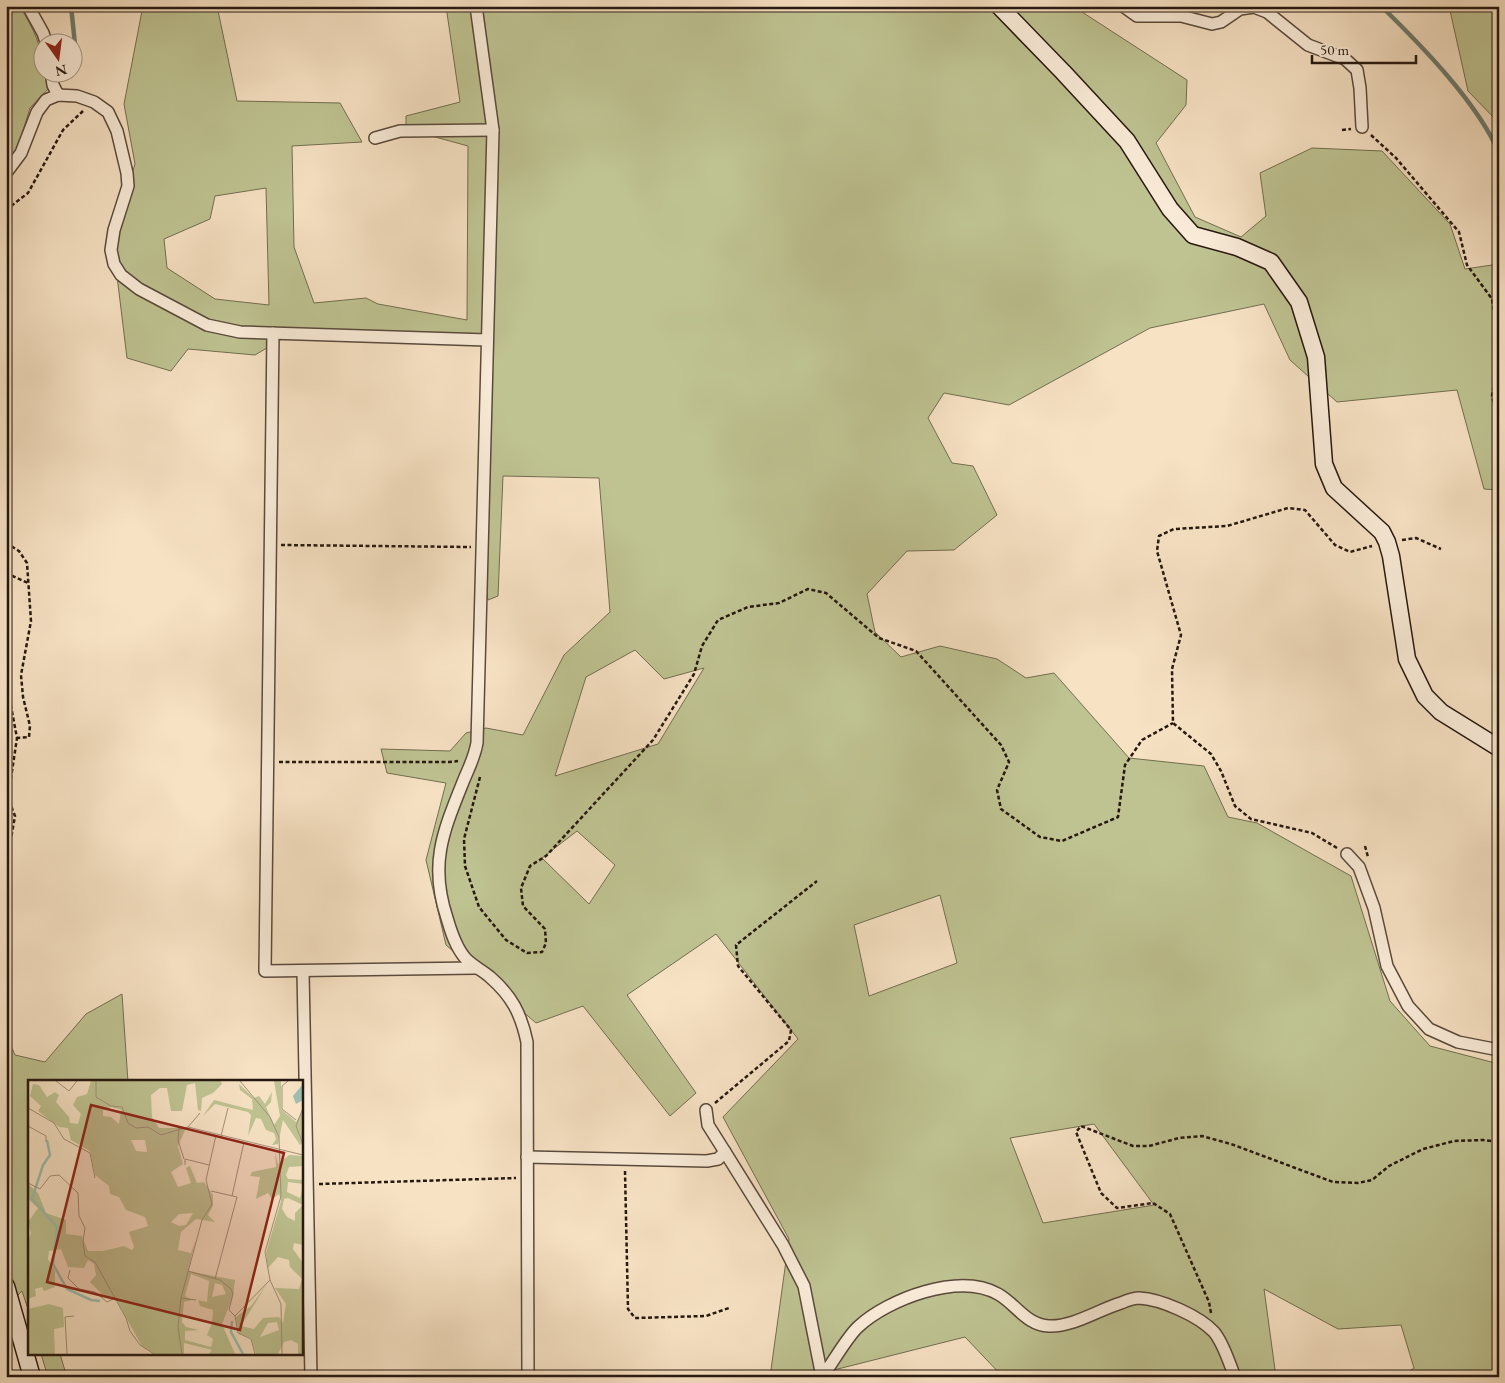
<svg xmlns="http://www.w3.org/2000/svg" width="1505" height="1383" font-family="'EB Garamond',serif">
  <rect width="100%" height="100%" fill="#f7e2c4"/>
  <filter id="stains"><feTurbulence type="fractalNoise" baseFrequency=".004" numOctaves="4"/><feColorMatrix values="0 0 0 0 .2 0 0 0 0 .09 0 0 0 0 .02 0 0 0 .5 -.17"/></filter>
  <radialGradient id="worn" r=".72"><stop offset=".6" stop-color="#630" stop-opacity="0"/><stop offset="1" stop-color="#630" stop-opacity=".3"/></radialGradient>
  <g fill="#bfc392" stroke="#726e51" fill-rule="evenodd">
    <path d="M6,6H20C34,31 42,43 42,72L45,73L49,88L30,108L17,150L6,160Z"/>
    <path d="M140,6H217L237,101L340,103L362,142L292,146L294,247L314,303L366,298L378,304L467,320L468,146L406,129V116L460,102L446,6H1062L1082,12L1187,80L1186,105L1156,143L1195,217L1241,237L1266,216L1260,173L1312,148L1382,151L1450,224L1465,269L1499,264V490L1484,489L1457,390L1337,402L1290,360L1264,304L1150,328L1009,405L944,393L928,418L952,463L973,466L997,515L954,550L907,551L867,594L875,632L901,657L940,646L997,659L1026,678L1054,673L1129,758L1204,766L1228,817L1257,823L1351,876L1390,1001L1430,1046L1499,1064V1377H1402L1414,1368L1401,1325L1338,1329L1264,1289L1276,1377H1003L965,1337L806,1377H770L789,1239L723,1117L798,1039L716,934L627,995L696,1093L670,1116L583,1006L536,1023L446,945L426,860L446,783L387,773L381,749L450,751L466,733L486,728L523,735L564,655L610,612L599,478L503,476L498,596L488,600L478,546L491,341L294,332L255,355L188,349L171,371L127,358L112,235L135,164L124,104L142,11ZM266,188L269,305L215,299L167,268L164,239L210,219L215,196ZM635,650L664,679L704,668L658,744L555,776L586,677ZM577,831L615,865L589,904L542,858ZM940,895L957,963L869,996L854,925ZM1094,1124L1154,1205L1043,1223L1010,1138Z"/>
    <path d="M1449,6H1499V123L1468,91Z"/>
    <path d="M122,994L128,1082H29V1312L22,1291L6,1307V1034L15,1055L45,1062L86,1014Z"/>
    <path d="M41,1354H60L66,1374L59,1377H48Z"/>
  </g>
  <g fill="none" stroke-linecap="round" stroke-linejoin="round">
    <g stroke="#6d7c71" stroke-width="4.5">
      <path d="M71,6L76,54"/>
      <path d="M1381,6C1420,44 1478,103 1499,153"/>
    </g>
    <defs>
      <g id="street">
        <path d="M28,6L43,33L46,42"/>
        <path d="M476,6L493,130L477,743C474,759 469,767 463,782C443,832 429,864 447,918C451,932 456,948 466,959C474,967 482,970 490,977C512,996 521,1014 527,1042L528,1377"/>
        <path d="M1123,6L1137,16H1181L1212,24L1221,22L1240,9L1254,7L1267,12L1308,45L1345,59L1357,70L1360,88L1362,127"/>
        <path d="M51,72L53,85L58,95"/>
        <path d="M375,138L400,131L493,130"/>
        <path d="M6,173L21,153L37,112L46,100L58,95L77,96L94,102L108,112L117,131L127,173L128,186L114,230L111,250L114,264L121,275L139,289L207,325L240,332L487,340"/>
        <path d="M273,333L265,971L475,968"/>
        <path d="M1347,854L1359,867L1374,908L1387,966L1408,1006L1429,1029L1458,1042L1499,1050"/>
        <path d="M303,972L311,1377"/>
        <path d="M725,1152L783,1245L804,1286L822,1377"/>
        <path d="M527,1157L707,1161L718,1159L725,1152L708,1125L706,1110"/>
        <path d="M822,1377C832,1364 847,1337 858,1327C888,1299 959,1272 998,1294C1016,1304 1026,1325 1049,1326C1073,1327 1098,1310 1121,1303C1126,1301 1133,1298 1139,1298C1161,1299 1199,1316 1214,1332C1224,1344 1229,1363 1235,1377"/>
      </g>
      <g id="secondary">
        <path d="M999,6L1063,72L1127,141L1170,209L1193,235L1237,247L1271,262L1299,302L1316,357L1324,464L1334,488L1382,532L1387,542L1391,556L1407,659L1425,696L1441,712L1499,748"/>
        <path d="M6,1286L32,1377"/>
      </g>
    </defs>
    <use href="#street" stroke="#5a4a3d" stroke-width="14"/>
    <use href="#secondary" stroke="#261810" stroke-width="19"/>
    <g stroke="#261810" stroke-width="2.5" stroke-dasharray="4 2.5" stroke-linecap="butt">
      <path d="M1342,130L1351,129"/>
      <path d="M1371,135L1396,158L1459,232L1467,265L1492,299L1499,346"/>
      <path d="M6,210L28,193L63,130L83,111"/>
      <path d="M1499,367L1492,396L1499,423"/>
      <path d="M1402,540L1416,538L1441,549"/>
      <path d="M6,543L19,551L27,563L31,621L21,675L23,697L30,726L29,737L17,738"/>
      <path d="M281,545L471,547"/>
      <path d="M6,573L28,583"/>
      <path d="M6,608L8,614L7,685L17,738L8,798L15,816L6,867"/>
      <path d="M279,762H449L458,761"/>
      <path d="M480,777L464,839L465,866L479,907L506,940L527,953L542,952L546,943L545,929L523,906L521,888L530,866L546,856L653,740L694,674L702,646L718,620L748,607L779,603L808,589L826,593L879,638L916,651L1001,745L1009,762L997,790L1001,809L1040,837L1062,841L1118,817L1125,765L1142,740L1173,723"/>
      <path d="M1365,846L1368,857"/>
      <path d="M1337,848L1312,833L1251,819L1235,806L1221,771L1211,754L1173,723L1172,669L1181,635L1157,551L1159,536L1174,529L1227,526L1288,508L1305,510L1335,545L1350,552L1372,546"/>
      <path d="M6,945L10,964L6,977"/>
      <path d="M715,1103L789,1041L791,1030L738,966L736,945L817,881"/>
      <path d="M625,1171L628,1309L635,1318L706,1316L729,1308"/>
      <path d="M319,1184L516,1178"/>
      <path d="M1211,1313L1209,1302L1170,1214L1153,1203L1117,1208L1101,1193L1076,1132L1081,1126L1133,1146H1149L1179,1138L1202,1136L1231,1144L1333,1182L1358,1183L1372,1180L1389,1166L1423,1149L1454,1141L1483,1140L1499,1142"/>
    </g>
    <use href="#street" stroke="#faecd9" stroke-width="11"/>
    <use href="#secondary" stroke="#faecd9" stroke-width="16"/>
  </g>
  <g transform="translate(28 1080)">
    <rect width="275" height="275" fill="#f7e2c4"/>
    <path d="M63,1H193L194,4L185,13L174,18L173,31L170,30L167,3L159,5L154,31H143L139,8H132L123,15L124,37L131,48H158L150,66L155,84L143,92L150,107L163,103L158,88L162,86L169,103L176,102L185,115V126L180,135L187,142L168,139L153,152L150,170L163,173L168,158L160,191L207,200L205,216L194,244L207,274H181L184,270L156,263V274H127L114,266L87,218L74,214L62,202L68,195L66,184L60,180L56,188L40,187L33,169L21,171L20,179L27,191V207L16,211L14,207L7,209L8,216L0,219V161L3,153L0,142L10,128L0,119V104L10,113L18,133L38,140V154L54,156L60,171H75L96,166L104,170L106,167L101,152L120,146L117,137L98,130L91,117L82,114L81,106L67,95L62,71L43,60L40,48L31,47L10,31L13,26L2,16L5,4L11,5L19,17L27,12L31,15L28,22L41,37L42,43L50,44L53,34L45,25L49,17L59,14ZM83,27L93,30L91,44L83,37L75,36V30ZM103,60H117L119,72L108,71ZM165,133L158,145L151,146L143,142L151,134ZM163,194L181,201L179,222L170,220L172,226L185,230L184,243L179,255L185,259L183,267L157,260V251L171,250L158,247L154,242L156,222L164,220L157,216ZM187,203L194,205L198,214L184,217ZM246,1H253V29L268,42L275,29V63L272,65L255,40L250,64L244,65L248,59L246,53L238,50L233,39L228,38L220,56L223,35L220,32L187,24L175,36L186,20L225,30L224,19L212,10L211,4L226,18L231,16L237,24L244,12L243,22L238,27L246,45L252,36ZM247,72L250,84L261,75L275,76V86L261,87L258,95L260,99L275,100V104L260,102L259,112L272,118L275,106V165L266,163L265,169L275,183V274H270V264L263,260L256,262L250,274H228L223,258L211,254L208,237L223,226L239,204L213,246L226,249L235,238L251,237L255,243L258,224L247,208L271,209L274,199L262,187L261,180L250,177L240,188L238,173L253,121L251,114L244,119L240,113L228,119L232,97L222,96L224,92L248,87ZM260,118L275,125L267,133V141L259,137L254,129L256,119ZM249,242L251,250L232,257L240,243ZM21,224L35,228L36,247L26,249L27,274H0V229Z" fill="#bfc392" fill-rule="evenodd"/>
    <path d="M275,4V20L268,24L265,16Z" fill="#9dbeb1"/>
    <path fill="none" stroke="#9dbeb1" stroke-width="2.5" d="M19,60L22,75L15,85L4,119L29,147L25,184L39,209L63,220L72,221M204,241L203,252L215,274"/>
    <path fill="none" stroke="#a3917c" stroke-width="1" d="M28,1L41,11L49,1M68,1V17L83,26L94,27L100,43L108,48L120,47L133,55L160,47L275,75M212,1L242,37L251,57L253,116L237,172L242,200L253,224L254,274M260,1L254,6V29L268,40M0,28L26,43L36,59L62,73L67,98M275,28L268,46L275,64M0,46L18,56V62M160,47L172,33M151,48L150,60L156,79M193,56L200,28M157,85V79L181,85M0,103L12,109L22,96L31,95L50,113L51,136L57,148L55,162L57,176L67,182L98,238L102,251L112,265L126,274M183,111L209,117L187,199M204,116L216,62M42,190L40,198L51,209L67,212L79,222L85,219M160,191L192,200L203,209L205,214L201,230L207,236M153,218L168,220M39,274L37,237L46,236M154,274L150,247L153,218L174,140L184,124L178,100L188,55M227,274L223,259L210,253L207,236L242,200"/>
    <path fill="#8f2418" fill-opacity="0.15" stroke="#8f2418" stroke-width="2.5" d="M63,25L256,73L212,250L19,202Z"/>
    <rect width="275" height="275" fill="none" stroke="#261810" stroke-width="2.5"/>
  </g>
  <rect width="1505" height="1383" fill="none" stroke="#f7e2c4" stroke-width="25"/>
  <rect x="8" y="8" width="1490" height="1368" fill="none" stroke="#261810" stroke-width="2.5"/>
  <rect x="12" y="12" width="1480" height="1358" fill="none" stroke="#261810"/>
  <g transform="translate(58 58) rotate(166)"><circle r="24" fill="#faecd9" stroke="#a59789"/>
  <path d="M0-4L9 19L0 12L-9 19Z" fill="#8f2418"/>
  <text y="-8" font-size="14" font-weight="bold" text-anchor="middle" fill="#261810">N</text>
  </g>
  <path d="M1312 55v8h104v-8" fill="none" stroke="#261810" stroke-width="2.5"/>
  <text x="1320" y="55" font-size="15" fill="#261810" stroke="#faecd9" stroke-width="4" paint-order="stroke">50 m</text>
  <rect width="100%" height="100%" filter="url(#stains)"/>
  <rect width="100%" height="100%" fill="url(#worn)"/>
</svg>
